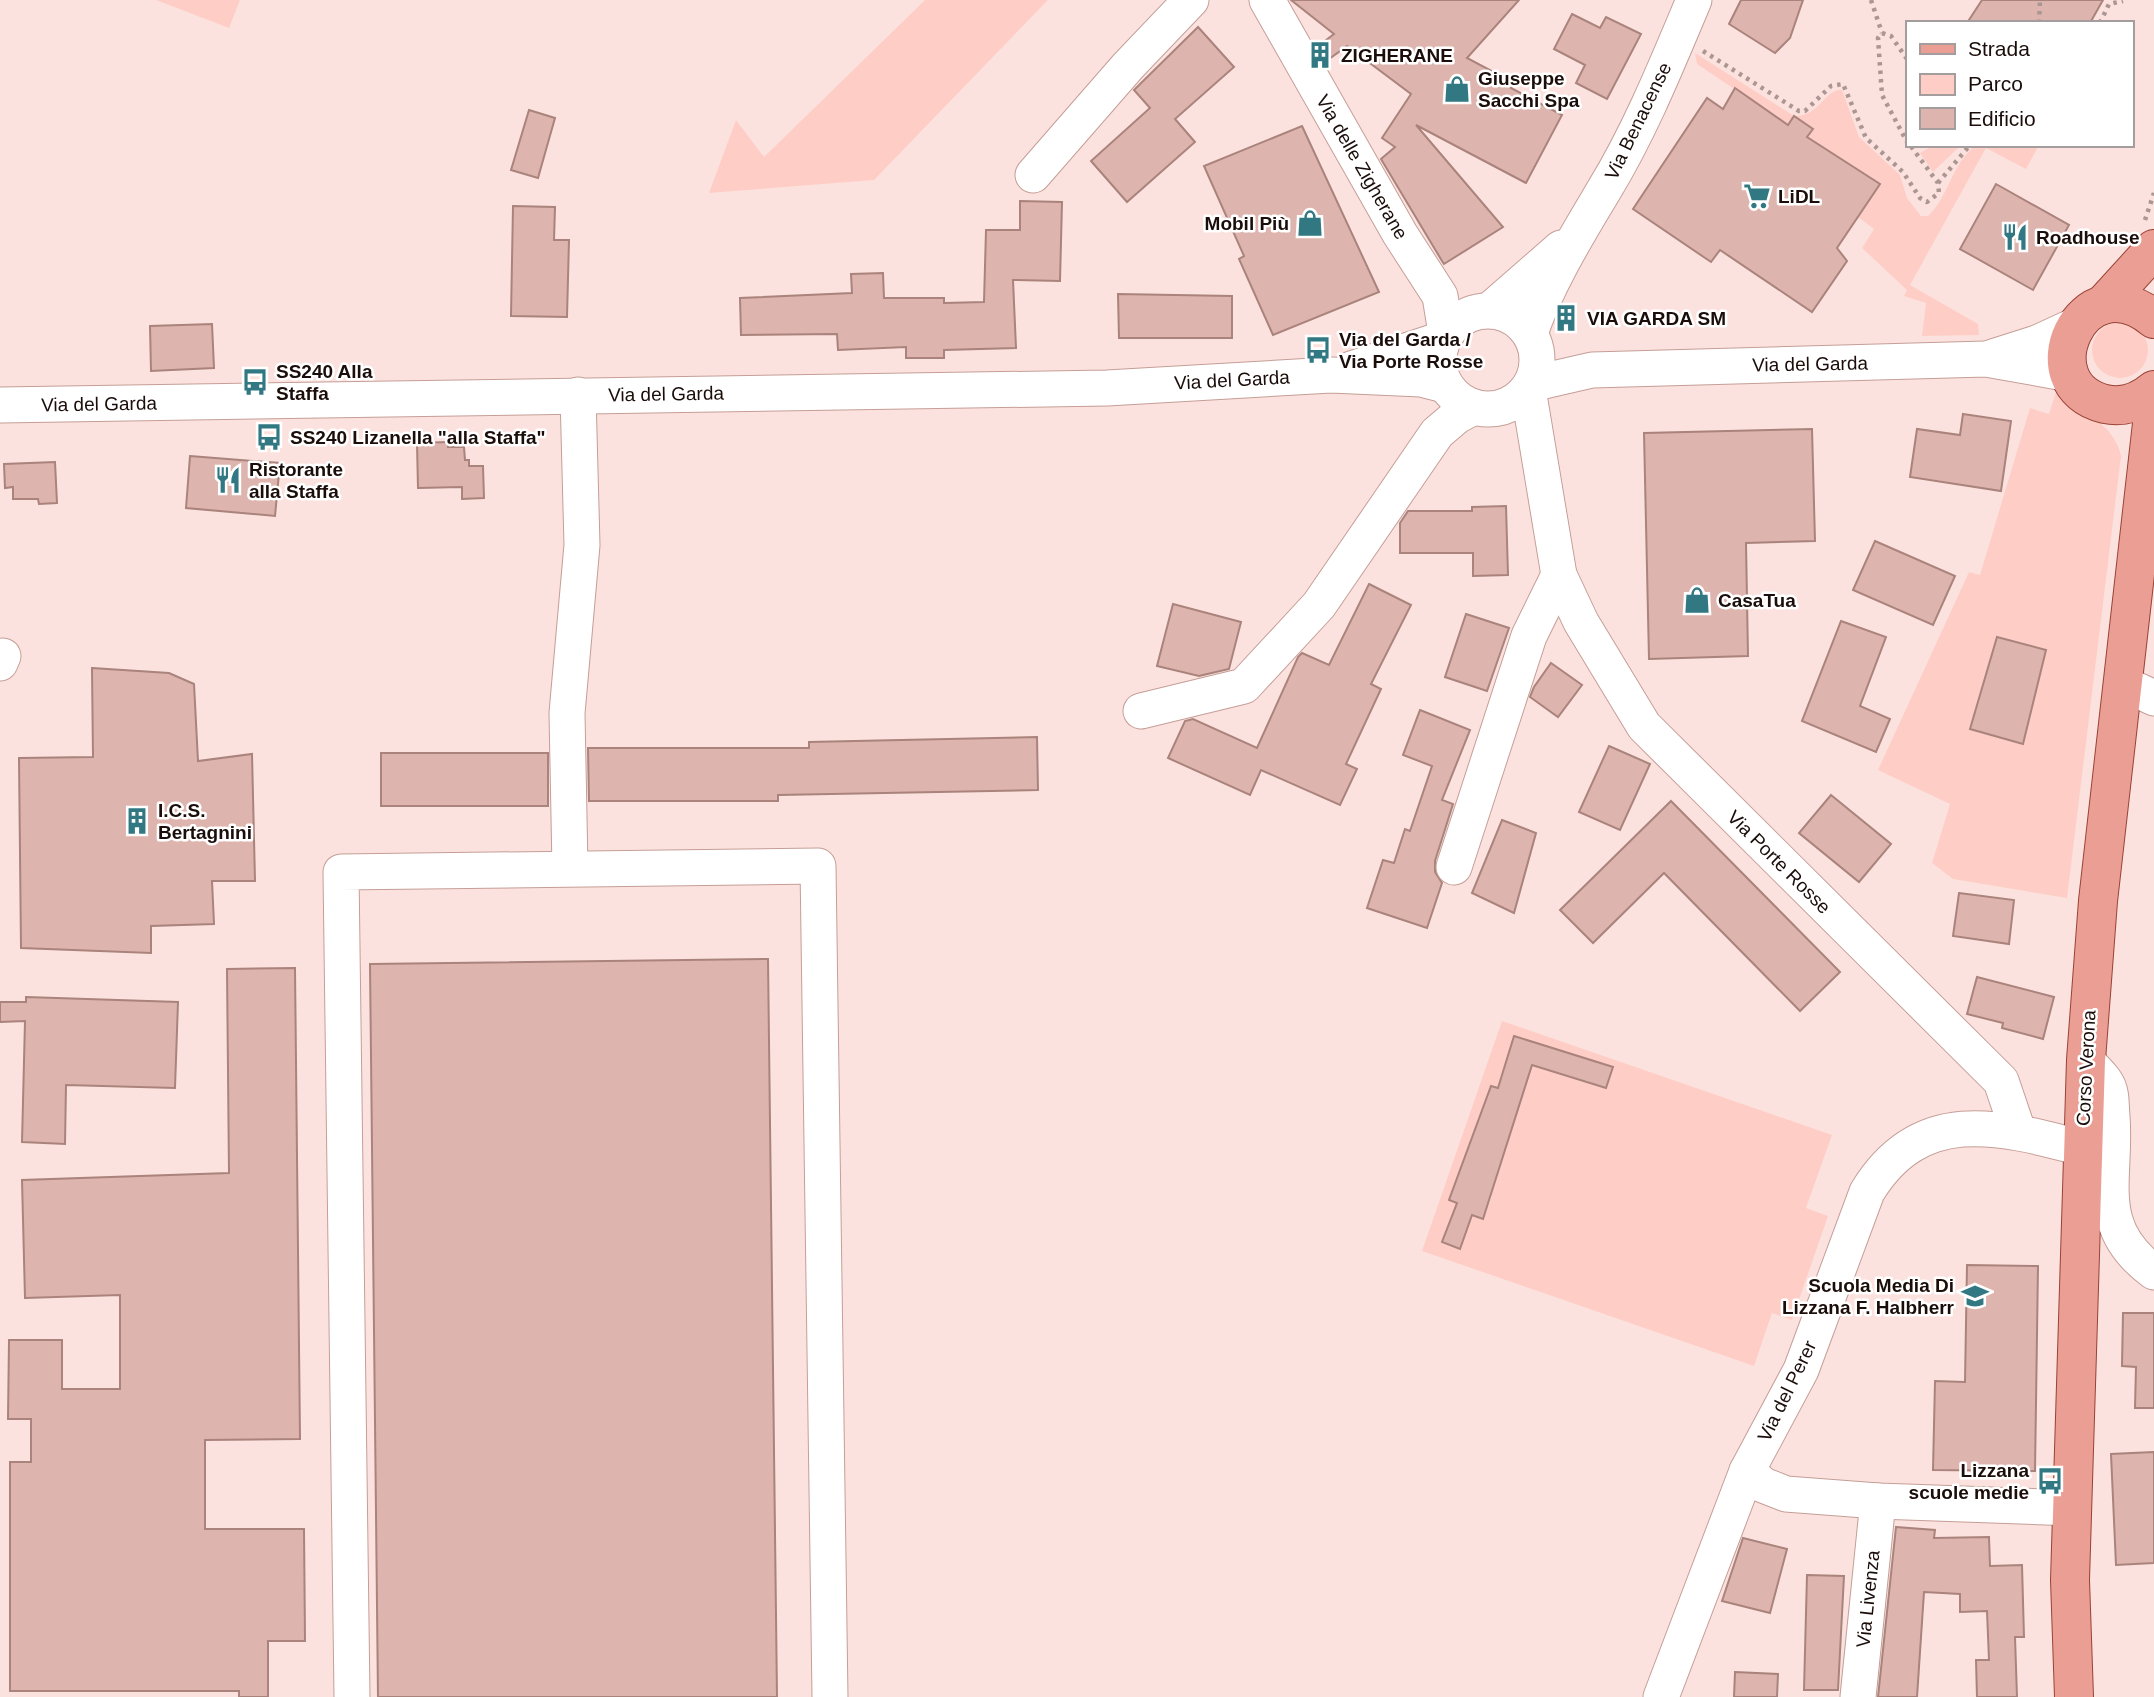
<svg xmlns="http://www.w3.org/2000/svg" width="2154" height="1697" font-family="Helvetica,sans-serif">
  <rect width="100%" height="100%" fill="#fce2de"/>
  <g fill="#fecec6" fill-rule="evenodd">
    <path d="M156,0H240L229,28Z"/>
    <path d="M925,0H1048L874,180L709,193L736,120L764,157Z"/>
    <path d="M1695,53L1794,116C1818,118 1827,87 1842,90L1859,137L1900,175L1907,198L1921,216H1928C1950,195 1951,164 1976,145H2039L2026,169L1986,148L1910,285L1978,324L1979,335L1922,336L1926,303L1904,296L1907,290L1862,248L1874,229L1858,217L1879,183L1807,137L1813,128L1795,116L1788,125L1697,64Z"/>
    <path d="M1934,145H1961L1933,172L1920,153Z"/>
    <circle cx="2120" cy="350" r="28"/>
    <path d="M2056,392C2079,410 2115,424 2121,456L2067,898L1953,879L1932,863L1950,804L1878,770L1969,572L1980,575L2030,408L2049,414ZM1997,638L2046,650L2023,743Z"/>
    <path d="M1502,1021L1832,1135L1806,1208L1828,1216L1792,1320L1772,1313L1754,1366L1422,1251ZM1514,1036L1613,1067L1607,1088L1532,1065L1515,1119L1483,1111L1491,1086L1498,1088ZM1471,1188L1492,1196L1483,1219L1472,1215L1460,1248L1457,1203L1449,1200Z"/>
  </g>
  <g fill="#deb5ae" stroke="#a9837c" stroke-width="2">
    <path d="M1291,0H1519L1467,58L1514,83L1511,88L1562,115L1526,183L1416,125L1503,227L1444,264L1442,261L1381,159L1395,147L1382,138L1411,94L1347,46L1325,62L1317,47L1334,34Z"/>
    <path d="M1741,0H1803L1790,38L1775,53L1729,24Z"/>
    <path d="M1982,0H2103L2090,23H1967Z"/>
    <path d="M1572,14L1600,28L1606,17L1641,34L1607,99L1576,83L1585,65L1554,49Z"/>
    <path d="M1198,27L1234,67L1175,119L1195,142L1127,202L1091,161L1150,108L1134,90Z"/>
    <path d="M1735,88L1788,125L1794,116L1813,129L1807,137L1880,184L1837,248L1847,261L1812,312L1720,250L1711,262L1633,209L1707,98L1723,109Z"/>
    <path d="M529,110L555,118L538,178L511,170Z"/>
    <path d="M1302,126L1379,292L1273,335L1239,259L1244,256L1204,166Z"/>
    <path d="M1996,184L2069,225L2033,290L1960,249Z"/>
    <path d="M1020,201L1062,202L1060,281L1013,280L1016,348L944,350V358H906V347L838,350L837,334L741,335L740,298L852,293L851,274L883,273L884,298H944V303L984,302L986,230H1020Z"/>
    <path d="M513,206L555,207L554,240H569L567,317L511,316Z"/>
    <path d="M1118,294L1232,296V338H1119Z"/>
    <path d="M212,324L214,368L151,371L150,326Z"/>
    <path d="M1963,414L2011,421L2001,491L1910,477L1917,429L1960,435Z"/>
    <path d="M1812,429L1815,541L1746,543L1748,656L1649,659L1644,433Z"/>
    <path d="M448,442V447H464L465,460H469V466H483L484,498L462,499V487L418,488L417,443Z"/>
    <path d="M190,456L280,463L275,516L186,508Z"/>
    <path d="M55,462L57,503L39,504L38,499H13V487L5,488L4,464Z"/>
    <path d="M1506,506L1508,575L1473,576V553H1400V523L1408,511H1472V507Z"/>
    <path d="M1875,541L1955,576L1933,625L1853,590Z"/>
    <path d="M1369,584L1411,605L1371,684L1381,689L1346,764L1357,769L1340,805L1261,770L1250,795L1168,758L1185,721L1193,719L1257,748L1298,657L1302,653L1329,665Z"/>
    <path d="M1173,604L1241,622L1229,669L1199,676L1157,666Z"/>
    <path d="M1466,614L1509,628L1487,691L1445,677Z"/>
    <path d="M1841,621L1886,637L1860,706L1890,719L1876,752L1802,721Z"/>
    <path d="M1997,637L2046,650L2023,744L1970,729Z"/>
    <path d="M1551,663L1582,685L1558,717L1530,697L1534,687Z"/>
    <path d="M92,668L169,673L194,684L198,761L252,754L255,881H212L214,924L151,926V953L21,948L19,758L93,757Z"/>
    <path d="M1420,710L1470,730L1442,800L1453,804L1435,861V872L1442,883L1427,928L1367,908L1383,860L1394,863L1405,829L1410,831L1432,766L1403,755Z"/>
    <path d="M1037,737L1038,790L778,795V801H589L588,748H809V742Z"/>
    <path d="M1609,746L1650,764L1620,830L1579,812Z"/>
    <rect x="381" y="753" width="167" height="53"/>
    <path d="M1831,795L1891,844L1859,882L1799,833Z"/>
    <path d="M1671,801L1840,972L1800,1011L1664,873L1593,943L1560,910Z"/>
    <path d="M1502,820L1536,833L1514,913L1472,893Z"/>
    <path d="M1959,893L2014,900L2009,944L1953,936Z"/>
    <path d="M768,959L777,1697H378L370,964Z"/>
    <path d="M295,968L300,1439L205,1440V1529H304L305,1641H268V1697H239V1691H10V1462H31V1419H8L9,1340H62V1389H120V1295L25,1298L22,1180L229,1173L227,969Z"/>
    <path d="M1977,977L2054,997L2043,1039L2002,1028L2003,1023L1967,1014Z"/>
    <path d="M26,997L178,1002L175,1088L66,1085L65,1144L22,1142L25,1021L0,1022V1002H26Z"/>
    <path d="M1514,1036L1613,1067L1606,1088L1532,1065L1483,1219L1472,1215L1460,1249L1442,1242L1457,1203L1449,1200L1491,1086L1498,1088Z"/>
    <path d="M1967,1265L2038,1266L2035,1471L1933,1470L1935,1381L1965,1382Z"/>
    <path d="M2123,1313H2154V1408H2135L2136,1367L2122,1366Z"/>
    <path d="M2154,1452V1563L2116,1565L2111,1454Z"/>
    <path d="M1896,1527L1935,1530L1934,1538L1989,1537L1990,1566L2022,1565L2024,1637H2015L2017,1697H1977L1976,1660H1989L1987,1611L1960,1612V1594L1924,1592L1917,1697H1878Z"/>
    <path d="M1743,1538L1787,1549L1770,1613L1722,1601Z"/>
    <path d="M1807,1575L1844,1576L1838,1690H1804Z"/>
    <path d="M1735,1672L1778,1674L1777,1697H1734Z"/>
  </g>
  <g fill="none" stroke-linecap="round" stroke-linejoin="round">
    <defs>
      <g id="minor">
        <path d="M1267,0L1400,234L1440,296L1446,333"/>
        <path d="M1033,175L1128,66L1191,0"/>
        <path d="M1490,310L1561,248"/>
        <circle cx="1488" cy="360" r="49"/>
        <path d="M1530,333C1548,282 1576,237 1604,190C1640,131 1667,64 1694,0"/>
        <path d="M1993,357L2037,343L2074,326"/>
        <path d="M1351,369L1442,339"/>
        <path d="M1531,384L1592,370L1986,359L2070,374"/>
        <path d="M1528,389L1559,575L1581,622L1644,726L2001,1081L2018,1131"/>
        <path d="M0,405L1107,388L1331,375L1421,379L1445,385"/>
        <path d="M0,663L3,656"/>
        <path d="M2122,683L2154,698"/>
        <path d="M1141,711L1244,686L1319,605L1437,433L1457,416L1474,407"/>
        <path d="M1454,867L1529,636L1559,575"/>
        <path d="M570,868L567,713L582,545L578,395"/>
        <path d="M2086,1060C2093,1068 2106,1079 2109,1089C2112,1096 2111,1108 2112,1116C2117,1179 2092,1227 2154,1272"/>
        <path d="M1747,1471L1763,1485L1786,1494L1878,1501L2073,1508"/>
        <path d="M352,1697L341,872L818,866L830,1697"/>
        <path d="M1661,1697L1747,1471L1801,1370L1867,1192C1920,1105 1998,1126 2082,1148"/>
        <path d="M1858,1697L1878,1501"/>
      </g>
      <g id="major">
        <path d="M2103,305L2154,249"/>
        <path d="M2154,319C2081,259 2027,386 2105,404C2124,408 2140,402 2154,390"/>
        <path d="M2074,1697L2070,1580L2086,1060L2098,901L2154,406"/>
      </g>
    </defs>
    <use href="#minor" stroke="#c59e97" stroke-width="37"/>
    <use href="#major" stroke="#994236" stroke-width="40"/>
    <g stroke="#ab9692" stroke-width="4.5" stroke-dasharray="3.5 5" stroke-linecap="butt">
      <path d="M1871,0L1882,33"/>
      <path d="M2039,23L2040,0"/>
      <path d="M2100,23L2109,4L2123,1"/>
      <path d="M1703,51L1799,111H1805L1831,86L1843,84L1866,138L1903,172L1920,198L1927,202L1939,193L1938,183L1910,145"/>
      <path d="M1907,59L1891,36L1882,33L1878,38L1882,95L1907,142"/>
      <path d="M1938,183L1970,145"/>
      <path d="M2145,220L2154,193"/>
    </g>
    <use href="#minor" stroke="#fff" stroke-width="35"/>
    <use href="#major" stroke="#eb9e94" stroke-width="38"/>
  </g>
  <defs>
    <symbol id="building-bare" viewBox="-9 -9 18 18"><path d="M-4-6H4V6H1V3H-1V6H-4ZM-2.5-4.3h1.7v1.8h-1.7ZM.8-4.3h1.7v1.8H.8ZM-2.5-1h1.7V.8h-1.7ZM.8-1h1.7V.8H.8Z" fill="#317883" stroke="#fff" stroke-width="2.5" paint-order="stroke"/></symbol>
    <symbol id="shop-bare" viewBox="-9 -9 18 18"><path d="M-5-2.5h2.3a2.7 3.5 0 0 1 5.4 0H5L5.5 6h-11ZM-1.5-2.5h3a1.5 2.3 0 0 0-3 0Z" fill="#317883" stroke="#fff" stroke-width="2.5" paint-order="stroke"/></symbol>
    <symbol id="supermarket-bare" viewBox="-9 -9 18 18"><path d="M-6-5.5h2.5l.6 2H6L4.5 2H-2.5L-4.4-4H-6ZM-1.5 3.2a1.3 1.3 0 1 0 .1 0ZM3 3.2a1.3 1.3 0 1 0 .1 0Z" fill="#317883" stroke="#fff" stroke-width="2.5" paint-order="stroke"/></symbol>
    <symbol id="restaurant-bare" viewBox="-9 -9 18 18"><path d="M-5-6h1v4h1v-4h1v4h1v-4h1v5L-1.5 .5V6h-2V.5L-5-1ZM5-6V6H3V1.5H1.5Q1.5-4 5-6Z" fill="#317883" stroke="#fff" stroke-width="2.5" paint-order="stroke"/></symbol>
    <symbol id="bus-bare" viewBox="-9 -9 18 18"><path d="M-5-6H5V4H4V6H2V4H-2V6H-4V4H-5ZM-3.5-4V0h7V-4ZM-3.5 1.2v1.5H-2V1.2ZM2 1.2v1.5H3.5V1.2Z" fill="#317883" stroke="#fff" stroke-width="2.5" paint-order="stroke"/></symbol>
    <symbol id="school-bare" viewBox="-9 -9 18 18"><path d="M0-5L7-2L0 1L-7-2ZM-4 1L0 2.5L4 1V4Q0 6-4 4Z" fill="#317883" stroke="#fff" stroke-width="2.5" paint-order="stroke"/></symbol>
  </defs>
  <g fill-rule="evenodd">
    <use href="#building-bare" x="1301" y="36" width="38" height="38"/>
    <use href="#shop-bare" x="1438" y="70" width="38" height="38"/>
    <use href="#supermarket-bare" x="1738" y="177" width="38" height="38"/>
    <use href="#shop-bare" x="1291" y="204" width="38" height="38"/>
    <use href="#restaurant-bare" x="1996" y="218" width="38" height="38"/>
    <use href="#building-bare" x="1547" y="299" width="38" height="38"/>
    <use href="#bus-bare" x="1299" y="331" width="38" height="38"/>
    <use href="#bus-bare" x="236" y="363" width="38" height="38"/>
    <use href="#bus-bare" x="250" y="418" width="38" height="38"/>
    <use href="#restaurant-bare" x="209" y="461" width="38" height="38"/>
    <use href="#shop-bare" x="1678" y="581" width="38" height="38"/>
    <use href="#building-bare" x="118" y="802" width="38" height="38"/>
    <use href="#school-bare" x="1956" y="1277" width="38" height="38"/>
    <use href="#bus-bare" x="2031" y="1462" width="38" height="38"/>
  </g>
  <g text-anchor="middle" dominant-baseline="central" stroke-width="5" stroke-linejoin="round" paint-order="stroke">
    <g font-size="19" font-weight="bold" fill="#1a0d0a" stroke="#fff" text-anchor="start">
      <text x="1341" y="55">ZIGHERANE</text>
      <text x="1478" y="78">Giuseppe<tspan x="1478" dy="22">Sacchi Spa</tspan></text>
      <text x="1778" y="196">LiDL</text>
      <text x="1289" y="223" text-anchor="end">Mobil Più</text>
      <text x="2036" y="237">Roadhouse</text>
      <text x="1587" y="318">VIA GARDA SM</text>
      <text x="1339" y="339">Via del Garda /<tspan x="1339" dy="22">Via Porte Rosse</tspan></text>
      <text x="276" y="371">SS240 Alla<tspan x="276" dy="22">Staffa</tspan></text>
      <text x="290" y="437">SS240 Lizanella "alla Staffa"</text>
      <text x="249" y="469">Ristorante<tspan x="249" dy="22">alla Staffa</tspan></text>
      <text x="1718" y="600">CasaTua</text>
      <text x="158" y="810">I.C.S.<tspan x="158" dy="22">Bertagnini</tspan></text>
      <text x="1954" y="1285" text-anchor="end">Scuola Media Di<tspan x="1954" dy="22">Lizzana F. Halbherr</tspan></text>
      <text x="2029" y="1470" text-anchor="end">Lizzana<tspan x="2029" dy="22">scuole medie</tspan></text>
    </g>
    <g font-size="19" fill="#1a0d0a" stroke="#fff">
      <text transform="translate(1638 121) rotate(-64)">Via Benacense</text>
      <text transform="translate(1362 167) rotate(60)">Via delle Zigherane</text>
      <text transform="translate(1810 364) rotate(-1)">Via del Garda</text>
      <text transform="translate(1232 380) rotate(-3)">Via del Garda</text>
      <text transform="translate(666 394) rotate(-1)">Via del Garda</text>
      <text transform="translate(99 404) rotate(-1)">Via del Garda</text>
      <text transform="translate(1779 862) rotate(45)">Via Porte Rosse</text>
      <text transform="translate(2086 1068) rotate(-87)">Corso Verona</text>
      <text transform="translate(1787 1391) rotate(-64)">Via del Perer</text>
      <text transform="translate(1868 1599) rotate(-84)">Via Livenza</text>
    </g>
  </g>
  <rect x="1906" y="21" width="228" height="126" fill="#ffffff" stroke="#a39e9d" stroke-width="2"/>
  <rect x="1920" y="44" width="35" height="10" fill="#eb9e94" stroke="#a39e9d" stroke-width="2"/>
  <text x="1968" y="56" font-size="21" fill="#1a0d0a">Strada</text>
  <rect x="1920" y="74" width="35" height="21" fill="#fecec6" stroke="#a39e9d" stroke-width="2"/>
  <text x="1968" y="91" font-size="21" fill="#1a0d0a">Parco</text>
  <rect x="1920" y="108" width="35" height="21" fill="#deb5ae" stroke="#a39e9d" stroke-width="2"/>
  <text x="1968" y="126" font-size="21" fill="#1a0d0a">Edificio</text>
</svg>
